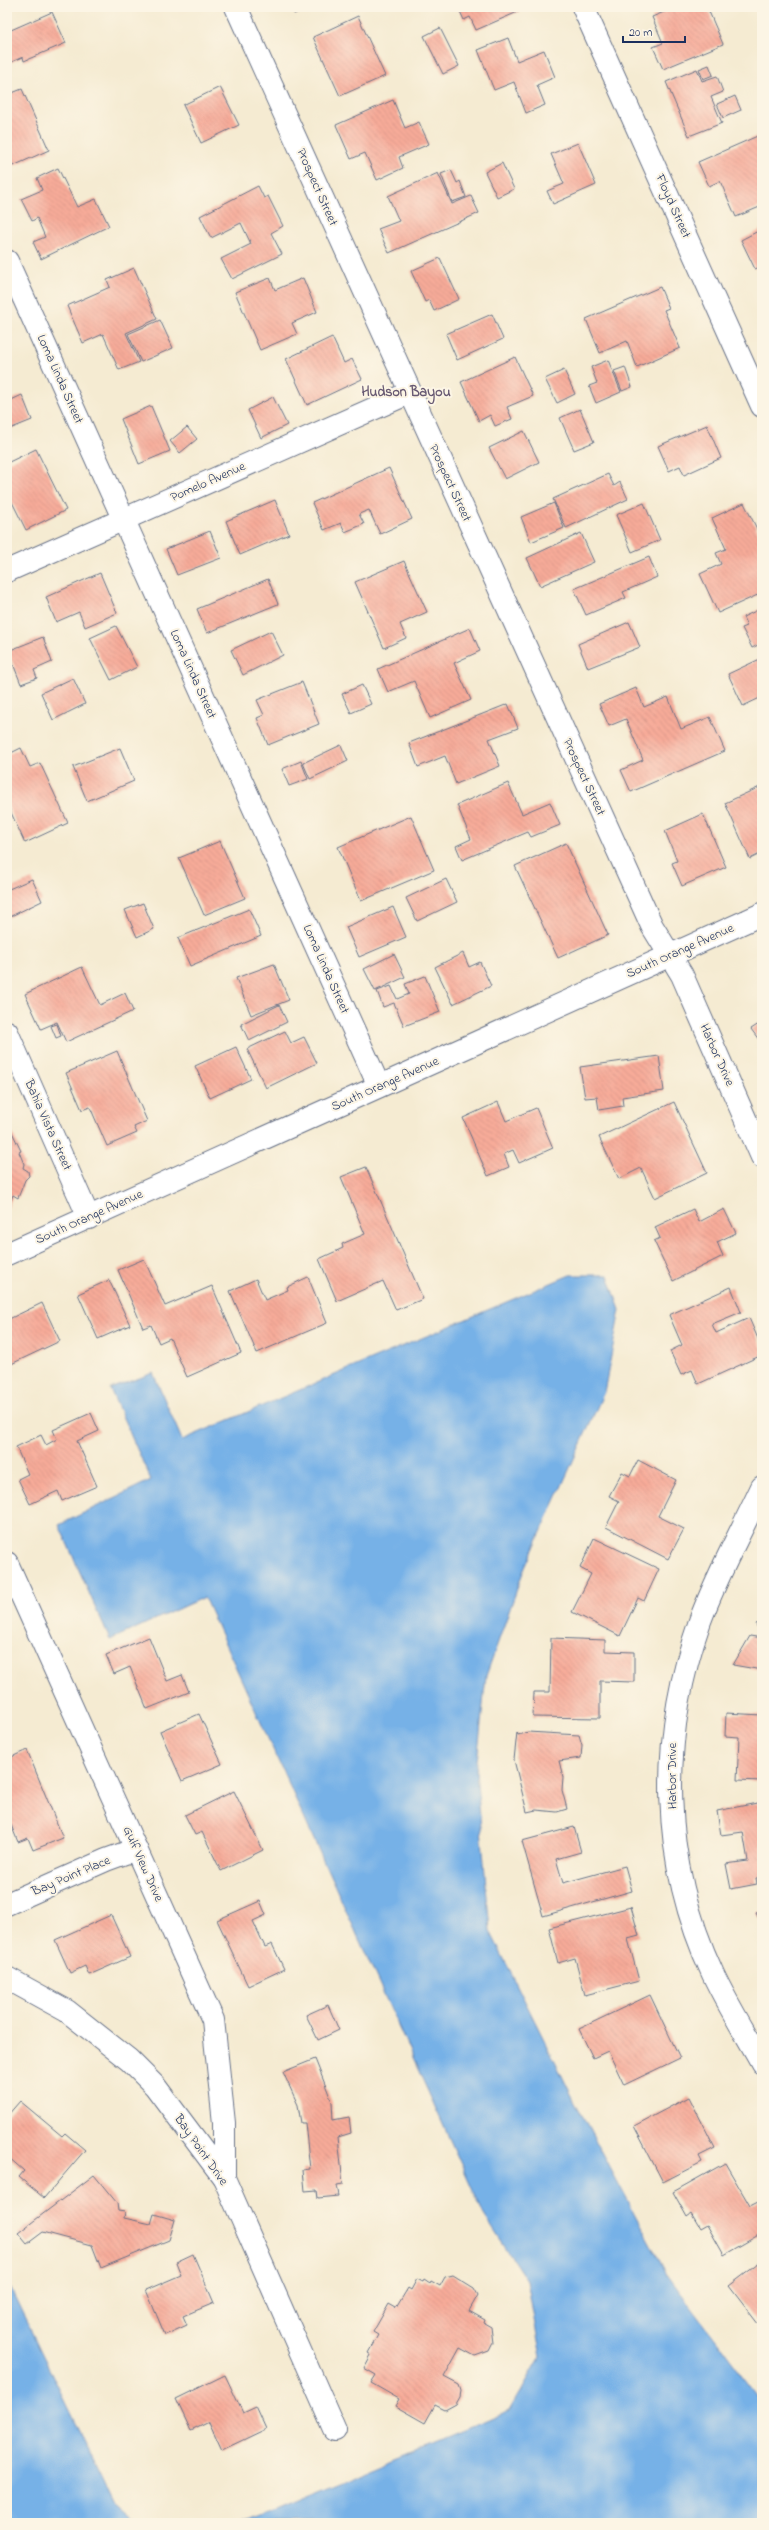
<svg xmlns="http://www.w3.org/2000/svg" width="769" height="2530" font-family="'Indie Flower',sans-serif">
  <defs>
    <pattern id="building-back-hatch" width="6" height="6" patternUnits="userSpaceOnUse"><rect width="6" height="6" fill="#f7ab99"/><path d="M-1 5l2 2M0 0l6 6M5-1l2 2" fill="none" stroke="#d39386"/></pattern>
  </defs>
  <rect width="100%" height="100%" fill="#fcf5e5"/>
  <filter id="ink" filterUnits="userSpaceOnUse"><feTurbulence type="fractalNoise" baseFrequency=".025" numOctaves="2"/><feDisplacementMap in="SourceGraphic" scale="8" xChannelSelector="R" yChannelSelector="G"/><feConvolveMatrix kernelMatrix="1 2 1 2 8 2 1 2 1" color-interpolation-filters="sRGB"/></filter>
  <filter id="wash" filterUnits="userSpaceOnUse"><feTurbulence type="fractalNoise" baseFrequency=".012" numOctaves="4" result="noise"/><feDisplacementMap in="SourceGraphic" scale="16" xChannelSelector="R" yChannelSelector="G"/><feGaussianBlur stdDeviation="0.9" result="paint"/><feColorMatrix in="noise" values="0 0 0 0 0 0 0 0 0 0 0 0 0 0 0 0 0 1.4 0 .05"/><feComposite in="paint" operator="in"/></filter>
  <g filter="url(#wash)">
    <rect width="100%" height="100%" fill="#f5ebd2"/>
    <g fill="#76b1e7" stroke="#4870a2">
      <path d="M570,1275H608L620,1310L604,1392L523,1572L486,1676L476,1771L490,1931L573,2098L666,2273L762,2402V2523H243L510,2411L541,2357L527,2281L484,2215L204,1597L110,1640L59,1525L151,1480L110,1389L153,1373L182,1440Z"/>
      <path d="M7,2281L113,2501L139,2523H7Z"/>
    </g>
    <g id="blocks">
      <g fill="url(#building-back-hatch)">
        <path d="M291,7H311L294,14Z"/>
        <path d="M458,7H519L520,11L476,30L470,17L464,20Z"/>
        <path d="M676,7H707L723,44L663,69L653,47L663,43L652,17Z"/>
        <path d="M52,12L66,43L24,61L23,57L7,64V20L11,30Z"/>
        <path d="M358,16L385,76L340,96L313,37Z"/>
        <path d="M440,28L459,66L443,74L424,36Z"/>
        <path d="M508,38L517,61L544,50L555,77L537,85L545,105L526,113L514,82L494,90L478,50Z"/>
        <path d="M709,65L713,75L703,79L699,69Z"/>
        <path d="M697,69L702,81L717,76L723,92L711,97L722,123L689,136L666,82Z"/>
        <path d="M220,87L239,125L201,143L183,105Z"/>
        <path d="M22,89L49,150L13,166L7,152V95Z"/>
        <path d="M735,96L741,110L723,118L717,104Z"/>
        <path d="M393,100L405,128L419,122L429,144L399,157L403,168L377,180L365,153L351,159L336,125Z"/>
        <path d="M762,134V206L736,217L720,181L709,186L698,162Z"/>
        <path d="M578,143L596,185L553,204L547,191L564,184L551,154Z"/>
        <path d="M502,163L514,189L497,197L485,172Z"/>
        <path d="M58,168L77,207L96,199L109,226L41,259L33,242L45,237L37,218L32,221L21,199L42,190L37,178Z"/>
        <path d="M451,170L457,183L460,181L466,197L452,202L441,174Z"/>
        <path d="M438,173L452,204L471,196L479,213L389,253L378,229L399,221L388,196Z"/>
        <path d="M258,186L264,198L268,196L283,226L271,233L282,254L232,279L221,259L251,244L241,223L211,238L200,216Z"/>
        <path d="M762,229V266L755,269L741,240Z"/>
        <path d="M440,258L459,299L434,311L429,300L425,302L411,271Z"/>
        <path d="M134,268L157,319L126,333L139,362L119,370L103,334L83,343L67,306L110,287L107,280Z"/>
        <path d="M270,278L275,290L303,278L317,312L292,323L297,334L260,350L235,292Z"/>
        <path d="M660,287L669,308L664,310L680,348L637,367L627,341L600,353L586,319Z"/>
        <path d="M492,314L503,339L457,360L446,334Z"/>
        <path d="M160,320L173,348L141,362L128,334Z"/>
        <path d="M332,337L344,363L352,359L362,379L307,405L286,359Z"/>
        <path d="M515,357L533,396L507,407L512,419L495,426L490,415L479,421L461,382Z"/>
        <path d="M608,360L621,392L596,403L589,386L597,383L591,367Z"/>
        <path d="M625,367L632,387L622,391L614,371Z"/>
        <path d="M564,370L575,394L557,403L545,379Z"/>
        <path d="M22,395L32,420L7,430V402Z"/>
        <path d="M273,397L287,425L261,438L248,410Z"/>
        <path d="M151,406L170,451L139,464L121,419Z"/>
        <path d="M580,409L594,442L574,450L560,418Z"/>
        <path d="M707,425L721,458L684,475L680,466L669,471L658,446Z"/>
        <path d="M187,427L197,439L180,453L170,441Z"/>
        <path d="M524,431L539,462L505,479L489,448Z"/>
        <path d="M36,449L66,510L26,530L7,492V463Z"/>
        <path d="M389,468L412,519L380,534L369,510L359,514L364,524L345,532L341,523L324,530L312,503Z"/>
        <path d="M608,474L614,486L620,482L628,499L566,528L553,499Z"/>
        <path d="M275,500L289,534L240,555L226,521Z"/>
        <path d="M554,503L564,528L531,542L521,517Z"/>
        <path d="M644,503L660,540L632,552L616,515Z"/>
        <path d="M744,503L762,539V593L718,613L700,574L721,564L716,553L726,549L712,518Z"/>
        <path d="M210,531L221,558L177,575L166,549Z"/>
        <path d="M581,533L594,562L540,586L527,558Z"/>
        <path d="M649,557L657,577L623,592L626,598L586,615L574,589Z"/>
        <path d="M404,561L427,612L400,624L406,638L384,648L355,582Z"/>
        <path d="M100,573L117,613L85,627L79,612L56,622L46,597Z"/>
        <path d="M268,579L278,604L207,633L197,609Z"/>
        <path d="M762,608V643L752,648L742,628L747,626L743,617Z"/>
        <path d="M629,622L640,647L588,668L578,644Z"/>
        <path d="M116,626L137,667L111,680L90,638Z"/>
        <path d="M470,628L480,651L454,663L471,700L430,718L414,681L388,692L378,669Z"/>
        <path d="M271,631L283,655L243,675L231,650Z"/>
        <path d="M43,637L52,662L34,670L37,678L21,684L8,651Z"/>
        <path d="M762,658V697L743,706L728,674Z"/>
        <path d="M73,678L85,704L53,720L41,693Z"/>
        <path d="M302,682L319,724L268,745L257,718L264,715L257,700Z"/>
        <path d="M362,685L371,704L351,713L342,694Z"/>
        <path d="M636,688L644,707L668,697L681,729L710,717L725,751L631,792L621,770L643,760L626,719L609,726L599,704Z"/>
        <path d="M508,704L518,728L489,739L500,766L456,784L445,756L418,767L409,743Z"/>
        <path d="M341,745L348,761L310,779L303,763Z"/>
        <path d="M21,748L30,767L40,763L68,823L25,843L7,804V755Z"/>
        <path d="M120,748L134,781L87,801L73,767Z"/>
        <path d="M301,761L308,779L289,786L282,769Z"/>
        <path d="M508,783L522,814L550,802L560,825L531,837L528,832L462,860L456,846L471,839L457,805Z"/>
        <path d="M762,786V853L750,859L725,803Z"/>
        <path d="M703,814L726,867L682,886L672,863L677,861L665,831Z"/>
        <path d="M411,816L434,870L361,901L338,847Z"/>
        <path d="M220,841L245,898L204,915L179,858Z"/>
        <path d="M566,843L608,935L558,958L515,866Z"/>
        <path d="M32,879L42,901L7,918V884L9,889Z"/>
        <path d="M446,879L457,902L417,921L406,898Z"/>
        <path d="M143,903L154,929L137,937L125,910Z"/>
        <path d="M393,907L406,937L359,957L346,927Z"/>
        <path d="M249,909L261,936L190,966L178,938Z"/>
        <path d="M463,953L469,967L480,962L491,986L453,1004L435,967Z"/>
        <path d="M394,954L405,977L375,991L364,969Z"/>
        <path d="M274,964L289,1000L251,1015L236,978Z"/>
        <path d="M82,967L100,1005L125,993L133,1011L66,1042L57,1022L41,1029L25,994Z"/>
        <path d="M425,976L440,1012L404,1026L394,1003L383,1007L377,991L391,986L397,999L409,994L405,984Z"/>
        <path d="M279,1005L287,1022L249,1041L241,1024Z"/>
        <path d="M762,1022V1044L751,1029Z"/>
        <path d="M57,1024L61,1036L56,1038L51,1026Z"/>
        <path d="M285,1031L291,1043L304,1037L317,1063L266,1088L247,1049Z"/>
        <path d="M236,1047L251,1079L210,1098L195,1066Z"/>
        <path d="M117,1051L147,1121L134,1127L137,1133L107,1146L90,1107L82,1110L66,1073Z"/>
        <path d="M659,1056L664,1091L622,1097L623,1106L599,1110L597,1097L585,1098L580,1067Z"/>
        <path d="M498,1102L506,1121L536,1108L553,1148L519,1163L513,1150L504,1154L509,1167L488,1176L463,1118Z"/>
        <path d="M674,1102L707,1173L655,1198L641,1168L619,1179L599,1137Z"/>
        <path d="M11,1130L21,1151L19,1152L24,1164L23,1168L28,1171L29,1176L25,1180L18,1198L13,1195L7,1209V1131Z"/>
        <path d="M366,1167L423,1299L396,1310L383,1281L337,1301L319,1259L343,1248L342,1244L365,1234L341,1177Z"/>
        <path d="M693,1209L699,1222L724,1209L736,1233L717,1242L723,1256L673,1281L654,1241L660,1238L655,1227Z"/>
        <path d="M144,1259L165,1306L212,1286L241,1353L187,1377L170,1338L159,1343L151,1325L143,1328L118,1270Z"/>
        <path d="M308,1277L327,1323L257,1353L230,1291L256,1279L265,1300L288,1290L287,1287Z"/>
        <path d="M109,1280L130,1325L98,1339L78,1294Z"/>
        <path d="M731,1287L741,1312L712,1324L716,1333L749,1318L762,1348V1355L698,1384L692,1370L681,1375L670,1351L682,1345L669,1315Z"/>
        <path d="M42,1303L60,1341L7,1366V1320Z"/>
        <path d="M91,1413L99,1431L77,1441L97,1486L62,1501L58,1491L30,1504L18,1479L28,1474L16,1447L41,1435L46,1445L57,1439L53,1430Z"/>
        <path d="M638,1460L676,1480L658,1516L684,1529L668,1559L606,1527L619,1501L609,1496L622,1472L630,1476Z"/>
        <path d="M594,1538L659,1569L644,1601L638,1598L620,1636L572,1612L591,1574L580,1568Z"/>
        <path d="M762,1622V1638L756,1624Z"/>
        <path d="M750,1636L762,1638V1670L733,1665Z"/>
        <path d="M149,1637L167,1681L182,1675L189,1692L147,1709L130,1667L114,1674L106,1655Z"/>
        <path d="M551,1638L605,1640V1651L634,1652V1682L600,1681V1718L533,1717L534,1692H550Z"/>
        <path d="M726,1713L762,1715V1781L737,1780L739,1737L725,1736Z"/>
        <path d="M199,1714L222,1764L182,1781L160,1731Z"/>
        <path d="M517,1732L518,1735L528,1732L579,1735L582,1745L581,1758L559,1761L563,1777L562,1790L567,1809L557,1812L536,1810L527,1812L514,1760Z"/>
        <path d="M27,1750L63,1838L33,1850L28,1838L18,1842L11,1825L7,1827V1759Z"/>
        <path d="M234,1791L263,1850L221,1871L202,1832L195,1835L185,1815Z"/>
        <path d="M762,1802V1877L756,1878L757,1884L731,1889L726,1864L748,1861L743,1832L721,1835L717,1811Z"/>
        <path d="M574,1827L581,1852L556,1859L563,1883L625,1866L632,1891L543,1916L522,1841Z"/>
        <path d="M260,1901L266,1915L253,1921L265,1947L272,1944L284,1969L248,1986L217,1920Z"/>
        <path d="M631,1907L639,1936L628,1939L639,1981L585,1995L575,1958L558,1963L549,1928Z"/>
        <path d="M762,1910V1924L756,1913Z"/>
        <path d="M111,1915L130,1957L89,1975L85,1966L70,1973L55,1940Z"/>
        <path d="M650,1995L680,2058L624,2085L608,2051L593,2058L579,2029Z"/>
        <path d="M328,2005L339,2030L318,2040L306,2015Z"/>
        <path d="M315,2059L332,2102L333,2120L349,2117L351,2133L338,2137L343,2184L337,2185L339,2196L318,2198L317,2190L305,2191L303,2170L310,2169L305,2123H301L298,2105L283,2072Z"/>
        <path d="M689,2097L715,2148L699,2156L702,2162L663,2182L634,2126Z"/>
        <path d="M20,2101L62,2136L65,2133L85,2150L44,2198L19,2177L24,2171L7,2156V2116Z"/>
        <path d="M725,2163L750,2206L762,2200V2233L724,2255L707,2225L700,2229L691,2214L687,2217L673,2192Z"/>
        <path d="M94,2175L117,2203L118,2211L125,2212L124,2218L151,2224L154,2214L175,2220L169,2240L101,2268L92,2245L43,2232L27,2244L18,2233Z"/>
        <path d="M193,2254L214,2303L183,2316L187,2325L165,2335L146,2290L181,2275L176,2262Z"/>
        <path d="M762,2261V2329L729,2286Z"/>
        <path d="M453,2275L474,2288L478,2295L469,2311L485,2320L484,2323L491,2327L493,2343L489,2351L475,2356L460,2348L444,2377L459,2385L461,2391L460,2397L456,2404L445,2410L435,2405L425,2423L395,2406L399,2399L371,2383L376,2375L364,2368L371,2355L368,2353L378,2335L373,2332L389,2304L396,2308L408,2288L411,2290L417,2279L423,2282L424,2279L430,2283L431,2281L440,2286L445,2277Z"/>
        <path d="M225,2375L243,2413L256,2407L266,2429L222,2450L209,2422L191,2431L176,2399Z"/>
      </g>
    </g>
  </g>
  <g filter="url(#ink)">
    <use href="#blocks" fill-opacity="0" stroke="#677187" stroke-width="1"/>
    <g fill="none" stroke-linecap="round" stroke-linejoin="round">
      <defs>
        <g id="minor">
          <path d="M236,7L652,926L682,975L762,1157"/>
          <path d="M583,7L762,406"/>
          <path d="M7,261L379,1086"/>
          <path d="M7,571L409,393"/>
          <path d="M7,1032L89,1218"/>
          <path d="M7,1254L762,914"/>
          <path d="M762,1487C742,1530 716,1577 700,1621C659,1737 660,1861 713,1974C727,2004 746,2034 762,2063"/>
          <path d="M7,1563L213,2020L224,2123V2178"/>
          <path d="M7,1904L106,1860L136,1849"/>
          <path d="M7,1978L67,2011L129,2060L155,2086L224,2178L335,2430"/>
        </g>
      </defs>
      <use href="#minor" stroke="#677187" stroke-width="24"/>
      <use href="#minor" stroke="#fff" stroke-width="22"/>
    </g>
  </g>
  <g text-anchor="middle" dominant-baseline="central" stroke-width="4" stroke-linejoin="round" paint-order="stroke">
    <g font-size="13" fill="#1b2f5e" stroke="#fcf5e5">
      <text transform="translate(317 187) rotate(66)">Prospect Street</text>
      <text transform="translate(673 206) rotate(66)">Floyd Street</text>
      <text transform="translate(60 379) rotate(66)">Loma Linda Street</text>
      <text transform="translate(208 482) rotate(-24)">Pomelo Avenue</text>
      <text transform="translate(450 483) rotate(65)">Prospect Street</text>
      <text transform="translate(193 674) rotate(66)">Loma Linda Street</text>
      <text transform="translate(584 777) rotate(65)">Prospect Street</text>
      <text transform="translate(680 951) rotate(-24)">South Orange Avenue</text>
      <text transform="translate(326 969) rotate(66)">Loma Linda Street</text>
      <text transform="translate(717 1055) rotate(66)">Harbor Drive</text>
      <text transform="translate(385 1084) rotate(-24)">South Orange Avenue</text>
      <text transform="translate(48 1125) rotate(66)">Bahia Vista Street</text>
      <text transform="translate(89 1217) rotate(-24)">South Orange Avenue</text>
      <text transform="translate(672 1776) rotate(-90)">Harbor Drive</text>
      <text transform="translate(143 1864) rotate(66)">Gulf View Drive</text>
      <text transform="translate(71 1876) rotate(-23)">Bay Point Place</text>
      <text transform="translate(201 2150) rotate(55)">Bay Point Drive</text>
    </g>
    <g font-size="14" font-weight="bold" fill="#685a73" stroke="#fcf5e5">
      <text x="406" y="392">Hudson Bayou</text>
    </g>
  </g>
  <rect width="769" height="2530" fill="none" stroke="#fcf5e5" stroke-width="24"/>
  <path d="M623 36v6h62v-6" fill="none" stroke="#1b2f5e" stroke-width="2"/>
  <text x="629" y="36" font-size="12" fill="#1b2f5e" stroke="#fcf5e5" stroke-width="3" paint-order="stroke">20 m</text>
</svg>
